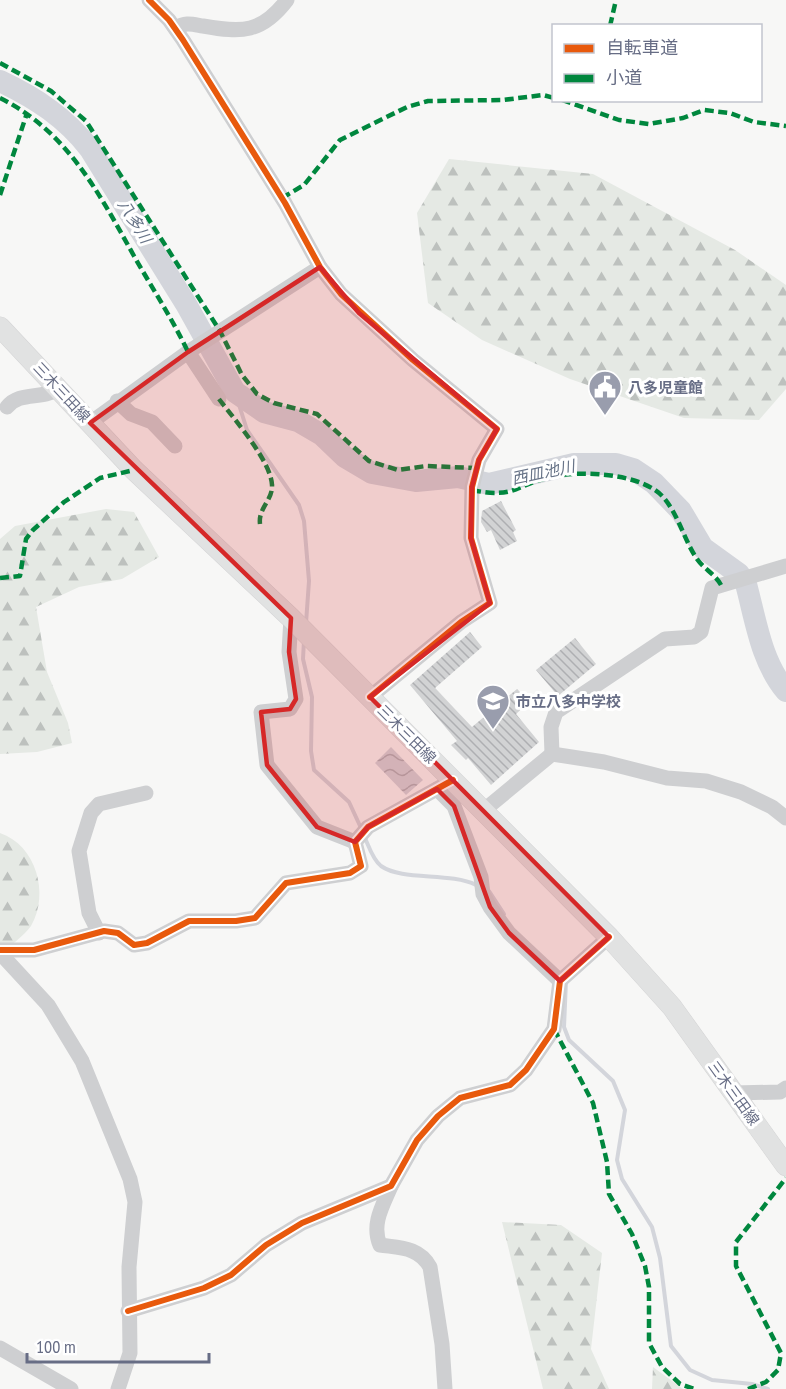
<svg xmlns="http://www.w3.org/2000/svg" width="786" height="1389" font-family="'PT Sans Narrow','Noto Sans JP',sans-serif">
  <defs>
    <pattern id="forest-firs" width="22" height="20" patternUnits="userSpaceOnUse" patternTransform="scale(1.5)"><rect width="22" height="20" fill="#e5e9e4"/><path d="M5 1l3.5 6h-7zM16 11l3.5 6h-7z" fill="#bdc1be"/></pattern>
    <pattern id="water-waves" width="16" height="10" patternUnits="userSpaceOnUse" patternTransform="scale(1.5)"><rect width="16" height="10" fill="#d3d5db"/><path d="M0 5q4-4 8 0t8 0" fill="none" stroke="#afb1b7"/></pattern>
    <pattern id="building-back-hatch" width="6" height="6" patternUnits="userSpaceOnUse" patternTransform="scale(1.5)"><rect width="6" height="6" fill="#d2d3d4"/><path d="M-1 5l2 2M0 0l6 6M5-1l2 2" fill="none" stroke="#aeafb2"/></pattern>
  </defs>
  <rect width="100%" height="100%" fill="#f7f7f6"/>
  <g fill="url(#forest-firs)">
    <path d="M449,159L593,174L735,250L786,285V389L759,420L684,418L570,379L482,340L428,303L417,213Z"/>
    <path d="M106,509L134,512L159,557L122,579L79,587L36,607L47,672L68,723L72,743L37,752L0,754V539L15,526Z"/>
    <path d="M0,833C36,845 50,894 31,926C24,936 9,946 0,955Z"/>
    <path d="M502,1222L561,1225L602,1253L591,1349L609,1389H543Z"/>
    <path d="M653,1367L683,1389H652Z"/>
  </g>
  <path fill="url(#water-waves)" d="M391,747L423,780L406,795L375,763Z"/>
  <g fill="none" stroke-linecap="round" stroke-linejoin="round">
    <g stroke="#d3d5db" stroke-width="4">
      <path d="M235,392L247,430L299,505L304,521L309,581L306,623"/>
      <path d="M304,640L303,659L312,697L311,751L314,770L349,802L361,828"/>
      <path d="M365,838C369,847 373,860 381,866C402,881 450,872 476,885"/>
      <path d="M489,891L504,914"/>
      <path d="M566,981L564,1027L569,1040L613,1081L625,1110L617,1160L622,1179L652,1227L660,1258L671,1346L690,1370L712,1380L752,1384L768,1389"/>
    </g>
    <path stroke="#d3d5db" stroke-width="22" d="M0,81C36,98 66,118 90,149L186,304L235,392L264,412L298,421L322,435L345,457L372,473L416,481L458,477L489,484L574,464H616L633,469L654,483L681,511L703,548L739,574L746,584C756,621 761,661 786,691"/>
  </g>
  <g fill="url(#building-back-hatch)">
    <path d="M501,501L516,530L513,532L517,541L500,550L491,530L487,532L481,522L482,511Z"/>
    <path d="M470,632L482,647L435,688L472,727L517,689L529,702L516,714L539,742L491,785L468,758L466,760L451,745L457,741L410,685Z"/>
    <path d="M575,638L596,664L558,696L536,670Z"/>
  </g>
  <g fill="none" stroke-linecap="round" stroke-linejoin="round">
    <defs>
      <path id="major" d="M0,327L134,470L291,618L609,937L672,1007L786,1166"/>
    </defs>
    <use href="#major" stroke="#d4d4d5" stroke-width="21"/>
    <g stroke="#cecfd1" stroke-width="15">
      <path d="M149,0L169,20L183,40L285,203L320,267L341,294L413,360L497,429L479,460L472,487L471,538L490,603L461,622L370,697"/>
      <path d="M175,28C186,22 191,24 203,26C242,33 262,33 287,0"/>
      <path d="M188,352L219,399"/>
      <path d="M117,401L131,414L152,422L175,446"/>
      <path d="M7,407C20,391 41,400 58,389"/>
      <path d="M90,423L188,352L320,267"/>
      <path d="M291,618L289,652L296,699L290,709L261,712L267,765L317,827L355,842"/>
      <path d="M552,754L551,727L556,712L665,639L694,637L701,632L712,588L786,566"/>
      <path d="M437,789L454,806L481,877L483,894L490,907L509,933L560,981"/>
      <path d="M483,811L552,754L604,762L667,778L706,781L741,792L772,807L786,818"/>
      <path d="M99,933L89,913L79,851L91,813L99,804L146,793"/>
      <path d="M0,950H34L104,931L118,933L134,945L147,943L189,921H236L255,918L286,883L350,873L361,866L355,842L368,827L453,780"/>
      <path d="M0,953L48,1005L82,1061L130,1179L135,1202L129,1267L130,1353L118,1389"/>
      <path d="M734,1093L780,1092L786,1088"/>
      <path d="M391,1186C383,1205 371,1224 380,1245C400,1248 419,1247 430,1267L442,1344L445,1389"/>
      <path d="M128,1311L204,1288L231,1275L266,1245L302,1223L391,1186L417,1140L438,1116L460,1098L510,1085L526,1070L554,1029L560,981L609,937"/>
      <path d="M0,1348L71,1389"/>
    </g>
    <use href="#major" stroke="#e1e2e2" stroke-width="20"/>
    <g stroke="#00873e" stroke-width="4.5" stroke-dasharray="9 4.5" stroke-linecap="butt">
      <path d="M610,26L616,0"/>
      <path d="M0,63L51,91L86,121L220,331L242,375L257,394L274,403L317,414L369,461L398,470L426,466L476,468"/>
      <path d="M0,98C67,131 99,193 134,256C152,288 172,318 188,352"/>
      <path d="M562,100L619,120L649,124L683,118L704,110L730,113L754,122L786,126"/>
      <path d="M0,195L27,113"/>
      <path d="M282,198L304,185L340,140L407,107L428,101L503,100L543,95L554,98"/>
      <path d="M219,399C234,419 271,461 272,485C273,500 258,508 260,524"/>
      <path d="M472,490C516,499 514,485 551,477C581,470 643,473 664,498C679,516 684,540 697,559C704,569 715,574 721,585"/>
      <path d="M0,578L20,576L26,539L33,530L64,502L100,478L134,470"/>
      <path d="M554,1029L593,1103L607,1162L609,1194L632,1234L645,1266L649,1287V1343L662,1367L680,1384L694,1389"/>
      <path d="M748,1389L766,1382L778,1370L781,1353L736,1266V1242L786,1178"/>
    </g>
    <defs>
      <g id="cycleway">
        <path d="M149,0L169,20L183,40L285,203L320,267L341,294L413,360L497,429L479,460L472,487L471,538L490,603L461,622L370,697"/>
        <path d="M0,950H34L104,931L118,933L134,945L147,943L189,921H236L255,918L286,883L350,873L361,866L355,842L368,827L453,780"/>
        <path d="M128,1311L204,1288L231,1275L266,1245L302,1223L391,1186L417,1140L438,1116L460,1098L510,1085L526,1070L554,1029L560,981L609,937"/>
      </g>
    </defs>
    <use href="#cycleway" stroke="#fff" stroke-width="10"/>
    <use href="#cycleway" stroke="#e8590c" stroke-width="6"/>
  </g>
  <path fill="#d62828" fill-opacity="0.2" stroke="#d62828" stroke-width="4.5" stroke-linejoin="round" d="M320,267L359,313L497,429L479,460L472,487L471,538L490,603L370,697L609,937L560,981L509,933L490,907L454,806L437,789L368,827L355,842L317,827L267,765L261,712L290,709L296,699L289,652L291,618L90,423L188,352Z"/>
  <defs>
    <symbol id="civic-pin" viewBox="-11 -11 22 30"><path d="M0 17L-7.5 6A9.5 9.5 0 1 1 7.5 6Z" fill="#999dad" stroke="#fff"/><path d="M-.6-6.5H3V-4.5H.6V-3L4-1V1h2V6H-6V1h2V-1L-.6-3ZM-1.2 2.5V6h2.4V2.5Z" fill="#fff"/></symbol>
    <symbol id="school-pin" viewBox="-11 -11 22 30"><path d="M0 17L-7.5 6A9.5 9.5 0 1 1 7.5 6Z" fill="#999dad" stroke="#fff"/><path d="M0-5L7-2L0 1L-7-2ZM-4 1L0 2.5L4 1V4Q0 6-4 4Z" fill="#fff"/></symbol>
  </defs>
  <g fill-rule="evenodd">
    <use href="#civic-pin" x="586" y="368" width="38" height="52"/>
    <use href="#school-pin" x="474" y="682" width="38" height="52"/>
  </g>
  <g text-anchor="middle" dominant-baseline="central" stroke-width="6" stroke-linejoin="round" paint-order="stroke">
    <g font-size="15" font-weight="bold" fill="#676d85" stroke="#fff" text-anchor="start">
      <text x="628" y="387">八多児童館</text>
      <text x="516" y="701">市立八多中学校</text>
    </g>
    <g font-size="15" fill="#676d85" stroke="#fff">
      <text transform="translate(62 392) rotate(47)">三木三田線</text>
      <text transform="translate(407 734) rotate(45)">三木三田線</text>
      <text transform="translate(734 1093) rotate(54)">三木三田線</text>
    </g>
    <g font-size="16" font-style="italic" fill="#687488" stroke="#fff">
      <text transform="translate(135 221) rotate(58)">八多川</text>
      <text transform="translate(543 472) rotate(-12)">西皿池川</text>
    </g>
  </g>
  <rect x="552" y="24" width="210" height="78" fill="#ffffff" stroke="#c2c5ce" stroke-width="1.5"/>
  <rect x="564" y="44" width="30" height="9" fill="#e8590c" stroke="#c2c5ce" stroke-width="1.5"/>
  <text x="606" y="54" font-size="18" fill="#676d85">自転車道</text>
  <rect x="564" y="74" width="30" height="9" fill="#00873e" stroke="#c2c5ce" stroke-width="1.5"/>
  <text x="606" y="84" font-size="18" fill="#676d85">小道</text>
  <path d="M27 1353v9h182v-9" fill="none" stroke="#676d85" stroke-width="3"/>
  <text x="36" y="1353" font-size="18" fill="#676d85" stroke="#ffffff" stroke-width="4.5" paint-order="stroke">100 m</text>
</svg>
